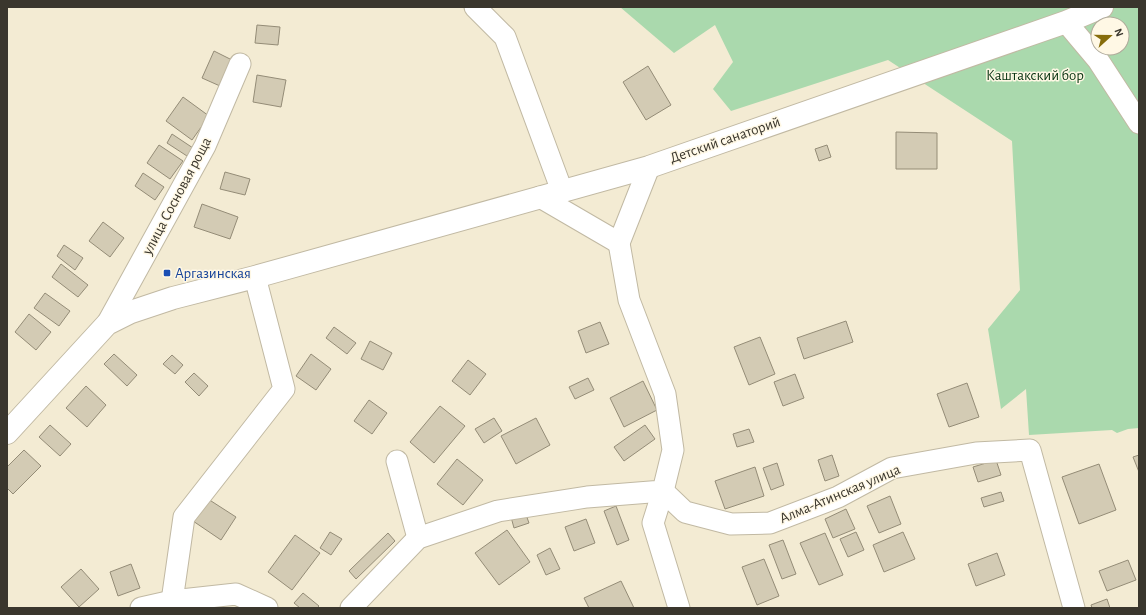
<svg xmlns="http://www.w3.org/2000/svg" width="1146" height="615" font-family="'Alegreya Sans',sans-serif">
  <rect width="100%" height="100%" fill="#f3ebd3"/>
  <path fill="#aad9ad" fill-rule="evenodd" d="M620,7H1139V428L1128,429L1117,433L1112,430L1029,435L1026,389L1001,409L988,329L1020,290L1012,141L888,60L731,111L713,89L733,62L715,25L674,53ZM1098,24H1122V48H1098Z"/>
  <g fill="#d3cbb4" stroke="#948c77">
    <path d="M257,25L280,27L278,45L255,43Z"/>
    <path d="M214,51L232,60L220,86L202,78Z"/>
    <path d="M648,66L671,105L646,120L623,82Z"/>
    <path d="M257,75L286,80L281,107L253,102Z"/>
    <path d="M183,97L209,116L192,140L166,121Z"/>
    <path d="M896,132L937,133V169H896Z"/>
    <path d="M172,134L193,148L187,156L167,143Z"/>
    <path d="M159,145L183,161L170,179L147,163Z"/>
    <path d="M827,145L831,157L819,161L815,149Z"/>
    <path d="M225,172L250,179L245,195L220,189Z"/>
    <path d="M143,173L164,187L155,200L135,186Z"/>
    <path d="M202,204L238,217L230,239L194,227Z"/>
    <path d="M103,222L124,238L110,257L89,241Z"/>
    <path d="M64,245L83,258L75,270L57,256Z"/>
    <path d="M61,264L88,285L78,297L52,277Z"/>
    <path d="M45,293L70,311L59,326L34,308Z"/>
    <path d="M29,314L51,332L36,350L15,332Z"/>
    <path d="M846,321L853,342L804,359L797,338Z"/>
    <path d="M600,322L609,344L586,353L578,331Z"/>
    <path d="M334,327L356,343L347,354L326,338Z"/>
    <path d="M760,337L775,374L749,385L734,347Z"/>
    <path d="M370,341L392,353L383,370L361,359Z"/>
    <path d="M114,354L137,375L127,386L104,364Z"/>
    <path d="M311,354L331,369L316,390L296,376Z"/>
    <path d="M172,355L183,365L175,374L163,364Z"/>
    <path d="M468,360L486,374L470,395L452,381Z"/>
    <path d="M194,373L208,386L199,396L185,382Z"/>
    <path d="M795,374L804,398L783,406L774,382Z"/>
    <path d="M588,378L594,390L575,399L569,387Z"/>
    <path d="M643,381L657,410L624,427L610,398Z"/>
    <path d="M967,383L979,417L949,427L937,394Z"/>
    <path d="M86,386L106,405L87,427L66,408Z"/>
    <path d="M369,400L387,413L372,434L354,421Z"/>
    <path d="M440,406L465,426L434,463L410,442Z"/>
    <path d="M494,418L502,431L484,443L475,429Z"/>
    <path d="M536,418L550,445L516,464L501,436Z"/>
    <path d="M50,425L71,444L60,456L39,437Z"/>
    <path d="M645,425L655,439L624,461L614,447Z"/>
    <path d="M749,429L754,442L737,447L733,434Z"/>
    <path d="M24,450L41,466L13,494L7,488V467Z"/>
    <path d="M832,455L839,476L825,481L818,460Z"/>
    <path d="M1139,455V472L1133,457Z"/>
    <path d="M457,459L483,480L463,505L437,484Z"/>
    <path d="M996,460L1001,475L978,482L973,467Z"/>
    <path d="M777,463L784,485L771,490L763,468Z"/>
    <path d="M1099,464L1116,510L1079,524L1062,477Z"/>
    <path d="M755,467L764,496L725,509L715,481Z"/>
    <path d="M1001,492L1004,501L984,507L981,498Z"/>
    <path d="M890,496L901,524L879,533L867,506Z"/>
    <path d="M208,499L236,517L221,540L193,521Z"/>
    <path d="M616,506L629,540L617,545L604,511Z"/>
    <path d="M846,509L855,529L833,538L825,519Z"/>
    <path d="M525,512L529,523L514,528L511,517Z"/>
    <path d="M586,519L595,543L574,551L565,527Z"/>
    <path d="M507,530L530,562L499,585L475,553Z"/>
    <path d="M330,532L342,539L331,555L320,548Z"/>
    <path d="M856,532L864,550L848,557L840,539Z"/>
    <path d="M903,532L915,559L884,572L873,545Z"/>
    <path d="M388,533L395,541L356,579L349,571Z"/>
    <path d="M825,533L843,575L819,585L800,543Z"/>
    <path d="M295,535L320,553L292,590L268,572Z"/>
    <path d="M783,540L796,574L782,579L769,545Z"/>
    <path d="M550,548L560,569L546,575L537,555Z"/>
    <path d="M997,553L1005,575L976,586L968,564Z"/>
    <path d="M764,559L779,596L757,605L742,567Z"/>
    <path d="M1128,560L1136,580L1107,591L1099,571Z"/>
    <path d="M131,564L140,588L118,596L110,572Z"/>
    <path d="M81,569L99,589L79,607L61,587Z"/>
    <path d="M621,581L634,608H589L584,598Z"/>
    <path d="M303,593L319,606L317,608H300L294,603Z"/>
    <path d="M1107,599L1110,608H1092L1091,605Z"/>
  </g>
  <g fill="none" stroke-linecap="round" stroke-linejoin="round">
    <defs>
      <g id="minor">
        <path d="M475,7L505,37L562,191"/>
        <path d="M1066,22L1098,60L1139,123"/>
        <path d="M540,197L619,243L649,167"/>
        <path d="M107,324L205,146L240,64"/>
        <path d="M397,461L418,538"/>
        <path d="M172,601L184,517L284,389L255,277"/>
        <path d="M141,608L172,601L236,594L267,608"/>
        <path d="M351,608L418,538L498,511L587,497L663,491L673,450L665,394L629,300L619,243"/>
        <path d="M679,608L653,523L663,491L685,512L731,524L770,523L838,497L892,468L976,453L1030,450L1074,608"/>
      </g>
      <path id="major" d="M7,433L107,324L131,312L173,298L255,277L649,167L1066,22L1102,7"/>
    </defs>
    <use href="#minor" stroke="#c1b9a3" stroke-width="23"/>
    <use href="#major" stroke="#c1b9a3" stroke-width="24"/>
    <use href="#minor" stroke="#fff" stroke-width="21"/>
    <use href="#major" stroke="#fff" stroke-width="22"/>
  </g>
  <rect fill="#1a4fb4" stroke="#fff8e5" stroke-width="1.5" x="163" y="269" width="8" height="8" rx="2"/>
  <g text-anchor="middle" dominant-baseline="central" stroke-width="3" stroke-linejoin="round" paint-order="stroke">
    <g font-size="15" fill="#093412" stroke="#fff8e5">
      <text x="1035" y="75">Каштакский бор</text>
    </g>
    <g font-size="15" fill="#3a362d" stroke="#fff8e5">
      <text transform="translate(725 140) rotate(-19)">Детский санаторий</text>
      <text transform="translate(177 196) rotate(-62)">улица Сосновая роща</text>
      <text transform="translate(840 494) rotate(-23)">Алма-Атинская улица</text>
    </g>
    <g font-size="15" fill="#164399" stroke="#fff8e5" text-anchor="start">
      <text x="175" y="273">Аргазинская</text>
    </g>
  </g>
  <rect width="1146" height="615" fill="none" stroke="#3a362d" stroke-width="16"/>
  <g transform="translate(1110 36) rotate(69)"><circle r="19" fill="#fff8e5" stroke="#b0aa9b"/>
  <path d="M0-3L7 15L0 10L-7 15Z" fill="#876d0c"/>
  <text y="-6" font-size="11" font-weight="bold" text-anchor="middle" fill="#3a362d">N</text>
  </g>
</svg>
